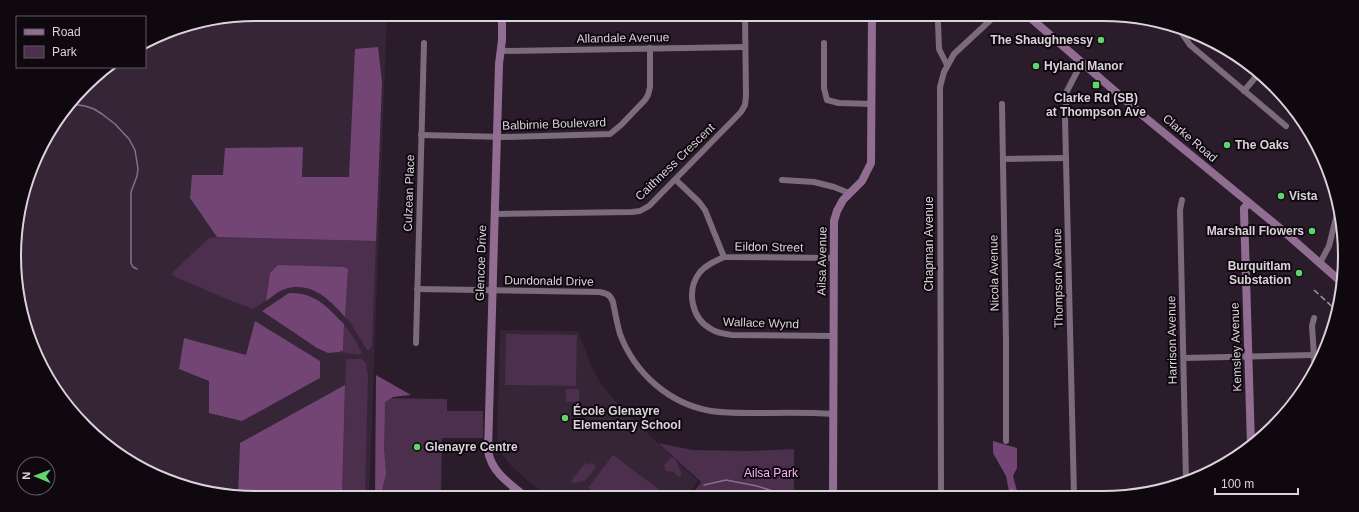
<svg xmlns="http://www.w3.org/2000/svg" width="1359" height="512" font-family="Arial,sans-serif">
  <rect width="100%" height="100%" fill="#2a1c2b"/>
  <g fill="#362437">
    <path d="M256,14H387L369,498H256L193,490L109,448L55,390L19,303L16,224L46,135L97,74L109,67H145V46L178,27Z"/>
    <path d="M500,330L578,331L593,370L603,386L615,401L650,436L698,481L685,497H548L512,467L499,451L497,438Z"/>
  </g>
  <g fill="#4c2e4d">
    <path d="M217,237L376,241L372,346L369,350H367L350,322L345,317L348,269L270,273L266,301L253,309L229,300L173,276L172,274L174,271L209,238Z"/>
    <path d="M344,324L354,338L362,353L360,355L339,352L343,350Z"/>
    <path d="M506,334L577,335L576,386L505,385Z"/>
    <path d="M346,359H362L366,363L368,376L365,498H342Z"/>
    <rect x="566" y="389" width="13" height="13"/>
    <path d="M377,398L447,399V411H483V438H442L441,498H376Z"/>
    <path d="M658,443L693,450L749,451L794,449V495L801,497H690L701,482Z"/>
    <path d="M613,455L669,497H600L588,488Z"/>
    <path d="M671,457L676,460L682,475L678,477L674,472L666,471L664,466Z"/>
    <path d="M592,462L596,467L585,481L577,482L575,484L571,481L585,463L590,465Z"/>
  </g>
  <g fill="#724574">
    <path d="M378,47L382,82L376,241L217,237L190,198L192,175H223L225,148L303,147L302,177H349L355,49Z"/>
    <path d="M278,265L344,267L348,269L345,317C329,299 311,281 285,289C278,291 272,297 266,301L270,273Z"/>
    <path d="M289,293C315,292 327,307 344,324L343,350L339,352L328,353L317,348L262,311Z"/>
    <path d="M255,321L320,361V378L242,421L209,413V381L179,369L184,338L246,355Z"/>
    <path d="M376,375L411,395L393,397L385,402L384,448L386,474L380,498H375Z"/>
    <path d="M345,385L342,498H256L238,496L240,443Z"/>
    <path d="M993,441L1017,448V468L1013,476L1017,491H1009L1006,476L993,453Z"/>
  </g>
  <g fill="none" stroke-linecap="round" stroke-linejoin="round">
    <g stroke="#8e6c8f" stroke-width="1.5">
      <path d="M72,104L85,106L94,109L102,114L115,124L129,139L135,150L138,169L137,176L131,192V263L133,267L137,269"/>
      <path d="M704,485L726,480L757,486L791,497"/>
    </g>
    <g stroke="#7b6b7c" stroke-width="6">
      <path d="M940,14L938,22L939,49L947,65"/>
      <path d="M1179,29L1190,45L1286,126"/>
      <path d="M824,43V88L827,100L839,103L872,104"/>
      <path d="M501,51L745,47"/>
      <path d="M1244,91L1259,73"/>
      <path d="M1002,104L1006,340V441"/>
      <path d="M421,135L504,137L610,134L621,125L645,100L648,95L650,87V48"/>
      <path d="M1003,159L1066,158"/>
      <path d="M676,180L699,202L705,210L724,257L834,258"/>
      <path d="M782,180L814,182L834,187L849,193"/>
      <path d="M1182,200L1180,210L1186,480"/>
      <path d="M495,214L632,212L640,211L649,206L741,112L745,105L746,96L745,14"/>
      <path d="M724,257C715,261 706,265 700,272C686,290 691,318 711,329C717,333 724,334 732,335L833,336"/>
      <path d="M1320,263L1329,246L1338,210"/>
      <path d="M417,289L599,292C606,293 610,294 613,302C615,312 617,324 620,334C635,374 670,404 711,411C724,413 738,413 751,413C778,413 806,412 833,414"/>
      <path d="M1314,318L1312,326L1315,371"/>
      <path d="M416,343L424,43"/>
      <path d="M1184,358L1313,355"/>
      <path d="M1012,492L1013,496"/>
      <path d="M941,496L940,87L944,72L954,54L997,14"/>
      <path d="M1074,496L1065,118L1067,91L1082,62"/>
      <path d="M507,497L515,488"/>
    </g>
    <g stroke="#916d92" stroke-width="8">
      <path d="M502,14V40L499,64L488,451C492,473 509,483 526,497"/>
      <path d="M1026,14L1147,119L1281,229L1339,280"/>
      <path d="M1249,203L1244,208V211L1251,445"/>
      <path d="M833,497L834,221L837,211L843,200L862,181L871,163L872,14"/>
    </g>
    <path stroke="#a297a2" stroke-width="1.5" stroke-dasharray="6 3" stroke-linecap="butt" d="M1314,290L1337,311"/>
  </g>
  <g fill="#60d56a" stroke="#0f090f" stroke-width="1.5">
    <circle cx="1101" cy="40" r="4"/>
    <circle cx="1036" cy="66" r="4"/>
    <rect x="1092" y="81" width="8" height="8" rx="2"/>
    <circle cx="1227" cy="145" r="4"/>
    <circle cx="1281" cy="196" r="4"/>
    <circle cx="1312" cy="231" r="4"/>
    <circle cx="1299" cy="273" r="4"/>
    <circle cx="565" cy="418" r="4"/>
    <circle cx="417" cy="447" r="4"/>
  </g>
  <g text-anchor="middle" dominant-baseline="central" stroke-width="4" stroke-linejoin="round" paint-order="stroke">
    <g font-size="12" fill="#dbd2db" stroke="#0f090f">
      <text transform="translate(623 38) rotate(-1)">Allandale Avenue</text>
      <text transform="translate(554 124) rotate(-2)">Balbirnie Boulevard</text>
      <text transform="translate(1190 138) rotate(40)">Clarke Road</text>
      <text transform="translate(675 162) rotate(-44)">Caithness Crescent</text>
      <text transform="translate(409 193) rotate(-88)">Culzean Place</text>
      <text transform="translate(929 244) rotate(-90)">Chapman Avenue</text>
      <text transform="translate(769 247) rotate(1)">Eildon Street</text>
      <text transform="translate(822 261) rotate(-89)">Ailsa Avenue</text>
      <text transform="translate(481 263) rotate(-88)">Glencoe Drive</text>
      <text transform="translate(994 273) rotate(-91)">Nicola Avenue</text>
      <text transform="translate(1058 278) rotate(-91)">Thompson Avenue</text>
      <text transform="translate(549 281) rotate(1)">Dundonald Drive</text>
      <text transform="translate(761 323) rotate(2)">Wallace Wynd</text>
      <text transform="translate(1172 340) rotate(-91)">Harrison Avenue</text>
      <text transform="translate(1236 347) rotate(-92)">Kemsley Avenue</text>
    </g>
    <g font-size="12" font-weight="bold" fill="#dbd2db" stroke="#0f090f" text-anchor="start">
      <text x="1093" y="40" text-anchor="end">The Shaughnessy</text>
      <text x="1044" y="66">Hyland Manor</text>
      <text x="1096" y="98" text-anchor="middle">Clarke Rd (SB)<tspan x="1096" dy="14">at Thompson Ave</tspan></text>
      <text x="1235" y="145">The Oaks</text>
      <text x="1289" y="196">Vista</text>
      <text x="1304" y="231" text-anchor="end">Marshall Flowers</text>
      <text x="1291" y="266" text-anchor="end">Burquitlam<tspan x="1291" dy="14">Substation</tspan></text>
      <text x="573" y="411">École Glenayre<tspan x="573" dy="14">Elementary School</tspan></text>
      <text x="425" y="447">Glenayre Centre</text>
    </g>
    <g font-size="12" fill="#f8b4fa" stroke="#0f090f">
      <text x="771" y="473">Ailsa Park</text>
    </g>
  </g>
  <path d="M0 0H1359V512H0ZM256 21H1103A235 235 0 0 1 1338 256V256A235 235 0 0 1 1103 491H256A235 235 0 0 1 21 256V256A235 235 0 0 1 256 21Z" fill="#0f090f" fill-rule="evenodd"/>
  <path fill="none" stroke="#dbd2db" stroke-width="2" d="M256 21H1103A235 235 0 0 1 1338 256V256A235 235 0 0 1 1103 491H256A235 235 0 0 1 21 256V256A235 235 0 0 1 256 21Z"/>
  <rect x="16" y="16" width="130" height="52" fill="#0f090f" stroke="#615961"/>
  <rect x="24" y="29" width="20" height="6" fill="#916d92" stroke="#615961"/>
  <text x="52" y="36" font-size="12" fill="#dbd2db">Road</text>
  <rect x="24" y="46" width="20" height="12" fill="#4c2e4d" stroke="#615961"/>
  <text x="52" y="56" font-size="12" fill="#dbd2db">Park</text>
  <g transform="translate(36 476) rotate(271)"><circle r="19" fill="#0f090f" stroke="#615961"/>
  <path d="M0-3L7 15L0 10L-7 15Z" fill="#60d56a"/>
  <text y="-6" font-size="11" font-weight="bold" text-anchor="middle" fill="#dbd2db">N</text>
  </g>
  <path d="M1215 488v6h83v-6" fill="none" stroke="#dbd2db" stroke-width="2"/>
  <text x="1221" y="488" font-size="12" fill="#dbd2db" stroke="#0f090f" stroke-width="3" paint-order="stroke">100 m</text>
</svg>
